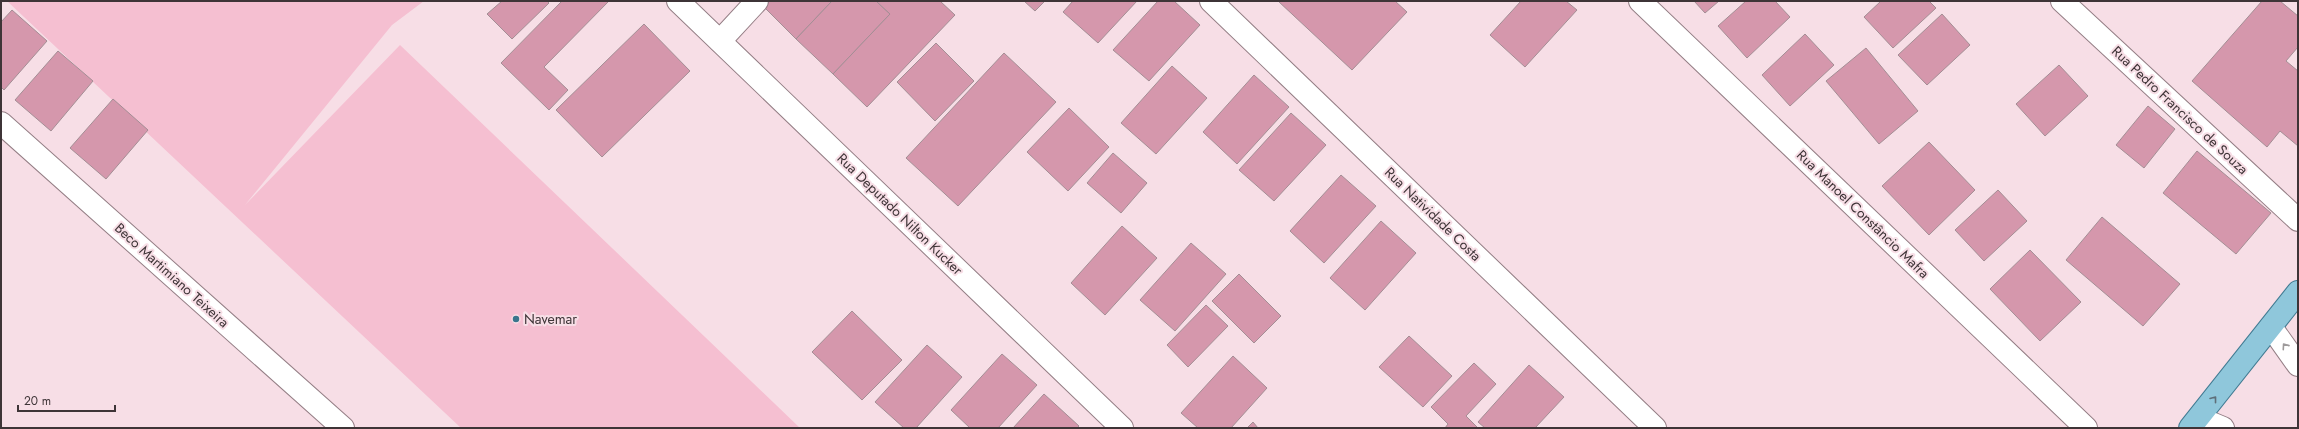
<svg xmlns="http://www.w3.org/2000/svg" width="2299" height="429" font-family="Jost,sans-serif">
  <rect width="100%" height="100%" fill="#f7dee6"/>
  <path fill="#f5bfd1" d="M7,1H424L392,25L245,205L400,45L800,428H461Z"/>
  <g fill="#d597ac" stroke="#a48e95">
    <path d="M502,1H547L549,3L512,39L487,14Z"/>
    <path d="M562,1H609L544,67L568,90L549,110L501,63Z"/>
    <path d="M767,1H832L796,39L763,6Z"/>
    <path d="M832,1H876L890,14L833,74L796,39Z"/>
    <path d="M876,1H940L955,15L867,107L833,74L890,14Z"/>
    <path d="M1024,1H1045L1035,11Z"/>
    <path d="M1073,1H1137L1098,43L1063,12Z"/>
    <path d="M1158,1H1174L1200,25L1149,81L1113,50Z"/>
    <path d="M1278,1H1395L1407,12L1352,70Z"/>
    <path d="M1521,1H1566L1577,10L1525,67L1490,35Z"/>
    <path d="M1694,1H1719L1705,13Z"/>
    <path d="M1746,1H1775L1790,17L1747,58L1718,26Z"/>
    <path d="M1881,1H1929L1936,8L1893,48L1864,17Z"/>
    <path d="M2262,1H2280L2298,16V47L2286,61L2298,71V146L2280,131L2267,147L2192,81Z"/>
    <path d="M12,10L47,41L4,90L1,87V22Z"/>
    <path d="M1942,14L1970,45L1927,85L1898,55Z"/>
    <path d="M644,24L690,71L602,157L556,110Z"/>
    <path d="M1805,34L1834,65L1790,106L1762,75Z"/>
    <path d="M936,43L974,81L935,121L897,82Z"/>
    <path d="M1866,48L1918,111L1879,144L1826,81Z"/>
    <path d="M58,51L93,81L51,131L15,100Z"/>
    <path d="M1004,53L1056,102L958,206L906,158Z"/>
    <path d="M2059,65L2088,96L2045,136L2016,104Z"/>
    <path d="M1172,66L1207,98L1156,154L1121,123Z"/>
    <path d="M1254,75L1289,107L1237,164L1203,132Z"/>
    <path d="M113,99L148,130L106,179L70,148Z"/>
    <path d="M2148,106L2175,129L2144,168L2116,145Z"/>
    <path d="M1069,108L1109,147L1068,191L1027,152Z"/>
    <path d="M1291,113L1326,145L1274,201L1239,170Z"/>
    <path d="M1929,142L1975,190L1929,235L1882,186Z"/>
    <path d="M2197,151L2271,213L2236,254L2163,193Z"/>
    <path d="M1113,153L1147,183L1121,213L1087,183Z"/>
    <path d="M1341,175L1376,206L1324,263L1290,231Z"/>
    <path d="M1998,190L2027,221L1984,261L1955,230Z"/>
    <path d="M2102,217L2180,284L2143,326L2066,260Z"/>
    <path d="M1381,221L1416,253L1365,310L1330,278Z"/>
    <path d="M1122,226L1157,258L1105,315L1071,283Z"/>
    <path d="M1191,243L1226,274L1175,331L1140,300Z"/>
    <path d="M2030,250L2081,302L2040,341L1990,289Z"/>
    <path d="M1239,274L1281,316L1254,343L1212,301Z"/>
    <path d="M1206,305L1228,326L1188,367L1167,345Z"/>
    <path d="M852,311L902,360L862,400L812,352Z"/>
    <path d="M1409,336L1452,376L1423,407L1379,367Z"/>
    <path d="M927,345L962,377L916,428H904L875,402Z"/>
    <path d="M1002,354L1037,385L998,428H970L951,410Z"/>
    <path d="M1233,356L1267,388L1231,428H1198L1181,413Z"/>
    <path d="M1474,363L1496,384L1466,416L1478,428H1445L1448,424L1431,407Z"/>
    <path d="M1529,365L1564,397L1535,428H1485L1478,422Z"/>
    <path d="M1044,394L1079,426L1077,428H1013Z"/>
    <path d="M1253,422L1258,428H1247Z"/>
  </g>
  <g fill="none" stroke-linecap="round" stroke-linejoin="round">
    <defs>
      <g id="minor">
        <path d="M678,1L1122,428"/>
        <path d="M1211,1L1655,428"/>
        <path d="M1640,1L2086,428"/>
        <path d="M2062,1L2298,220"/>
        <path d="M720,41L757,1"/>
        <path d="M1,123L343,428"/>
        <path d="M2271,327L2298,365"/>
        <path d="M2199,418L2223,428"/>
      </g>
      <path id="major" d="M2190,428L2298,292"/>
    </defs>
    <use href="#minor" stroke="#947e85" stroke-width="24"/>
    <use href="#major" stroke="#427b92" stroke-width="24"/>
    <use href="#minor" stroke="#fff" stroke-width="22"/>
    <use href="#major" stroke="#8fc7db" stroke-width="22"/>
  </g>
  <defs><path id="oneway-chevron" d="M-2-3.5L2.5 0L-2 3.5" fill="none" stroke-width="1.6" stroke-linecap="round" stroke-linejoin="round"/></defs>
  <use stroke="#9e9a9b" href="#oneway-chevron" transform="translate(2285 346) rotate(-125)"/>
  <use stroke="#5e6f79" href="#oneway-chevron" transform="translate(2214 399) rotate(-52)"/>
  <circle fill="#39758c" stroke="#f7dee6" stroke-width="1.5" cx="516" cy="319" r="4"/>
  <g text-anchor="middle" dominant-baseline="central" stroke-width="4" stroke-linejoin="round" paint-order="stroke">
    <g font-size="14" fill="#3e3437" stroke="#f7dee6">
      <text transform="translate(2180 110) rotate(43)">Rua Pedro Francisco de Souza</text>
      <text transform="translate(900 214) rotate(44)">Rua Deputado Nilton Kucker</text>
      <text transform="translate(1433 214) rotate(44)">Rua Natividade Costa</text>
      <text transform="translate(1863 214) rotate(44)">Rua Manoel Constâncio Mafra</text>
      <text transform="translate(172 275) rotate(42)">Beco Martimiano Teixeira</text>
    </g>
    <g font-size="14" fill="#3e3437" stroke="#f7dee6" text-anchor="start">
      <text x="524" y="319">Navemar</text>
    </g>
  </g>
  <rect width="2299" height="429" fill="none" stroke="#3e3437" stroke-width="4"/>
  <path d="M18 405v6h97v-6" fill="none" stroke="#3e3437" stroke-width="2"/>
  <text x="24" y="405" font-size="12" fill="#3e3437" stroke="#f7dee6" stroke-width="3" paint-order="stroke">20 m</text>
</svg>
